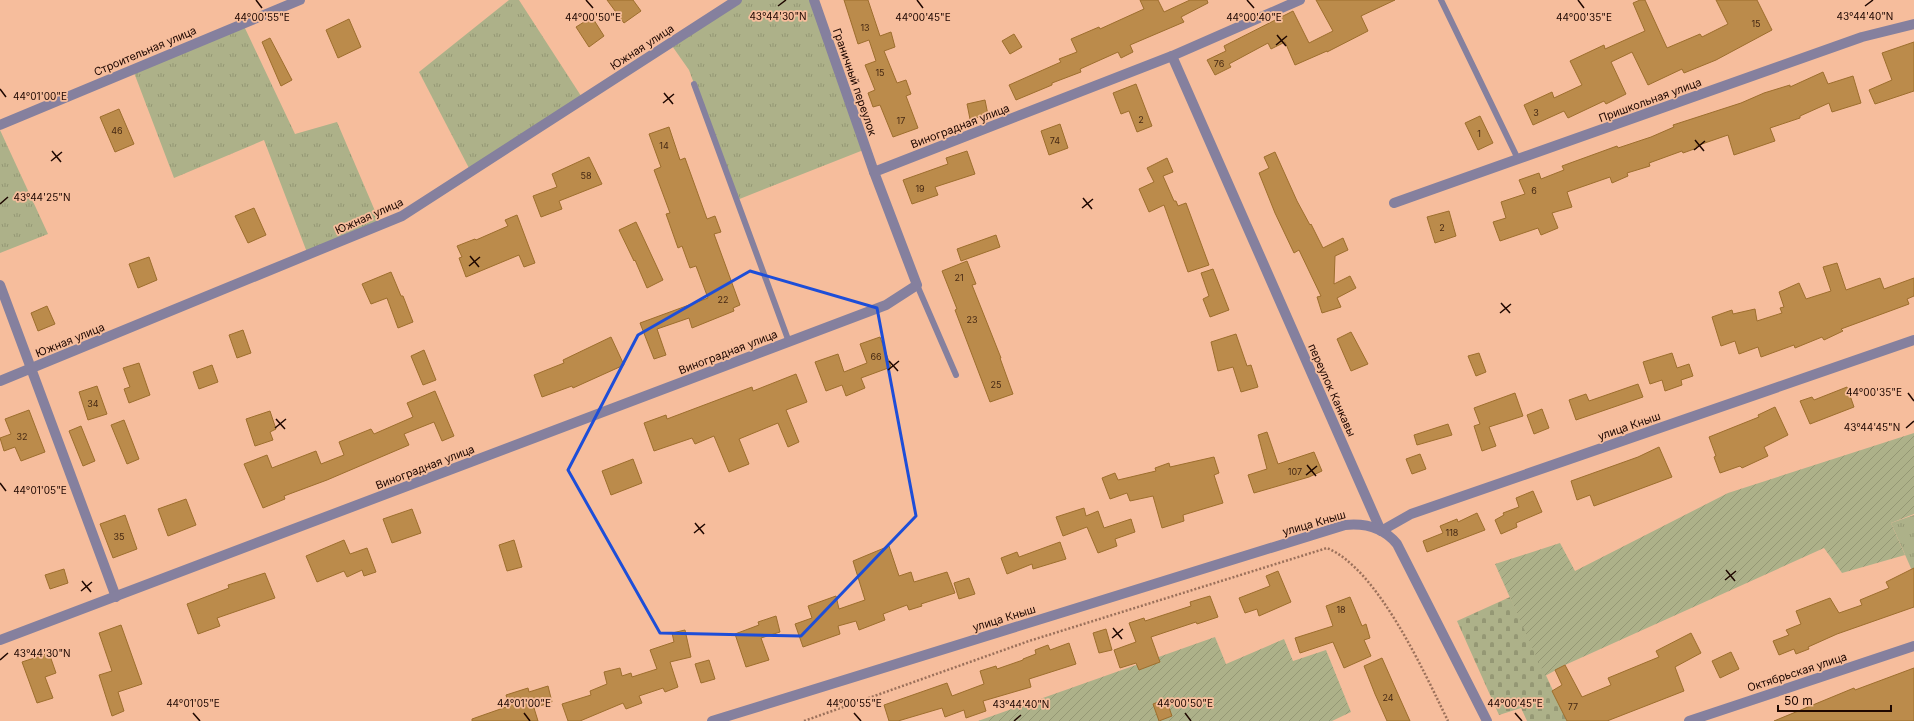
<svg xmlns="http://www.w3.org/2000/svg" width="1914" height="721" font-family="Inter,sans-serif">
  <defs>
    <pattern id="grass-tufts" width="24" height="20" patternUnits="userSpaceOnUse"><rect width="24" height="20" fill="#adb189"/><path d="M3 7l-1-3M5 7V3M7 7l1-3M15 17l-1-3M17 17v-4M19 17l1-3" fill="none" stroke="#949774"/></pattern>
    <pattern id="cemetery-stones" width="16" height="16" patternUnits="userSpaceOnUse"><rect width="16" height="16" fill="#adb189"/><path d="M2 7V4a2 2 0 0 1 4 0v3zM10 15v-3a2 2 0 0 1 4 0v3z" fill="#949774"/></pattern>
    <pattern id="garden-furrows" width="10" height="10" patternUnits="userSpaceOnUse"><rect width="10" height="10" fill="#adb189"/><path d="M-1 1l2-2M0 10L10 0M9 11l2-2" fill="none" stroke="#949774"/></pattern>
  </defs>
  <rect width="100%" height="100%" fill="#f6bd9c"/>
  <g fill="url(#grass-tufts)">
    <path d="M509,0H519L583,99L471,172L419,72Z"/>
    <path d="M737,0H814L866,149L737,200L689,70L670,43Z"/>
    <path d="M243,24L295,134L337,122L381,225L308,255L264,140L174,178L133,70Z"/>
    <path d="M0,130L48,234L0,253Z"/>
    <path d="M1914,515V575L1891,523Z"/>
  </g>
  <path fill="url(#cemetery-stones)" d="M1510,597L1567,721H1527L1521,708L1499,715L1457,621Z"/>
  <g fill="url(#garden-furrows)">
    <path d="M1914,433V514L1891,523L1905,555L1842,573L1824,548L1565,665L1545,676L1495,564L1560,543L1575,571L1728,493Z"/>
    <path d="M1215,637L1226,664L1284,639L1293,661L1326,650L1351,712L1332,721H978Z"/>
  </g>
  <g fill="#bb8b4b" stroke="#9d6e2d">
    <path d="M607,0H633L641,11L624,23Z"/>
    <path d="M844,0H868L880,36L891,32L895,47L884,51L897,83L906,80L911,94L906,96L918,128L893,137L880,105L873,107L868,93L875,90L865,65L876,61L869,40L858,44Z"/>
    <path d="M1140,0H1158L1164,12L1190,0H1207L1208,3L1181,17L1184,22L1130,45L1133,52L1121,58L1118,52L1080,69L1081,72L1052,83V85L1016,100L1009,85L1061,62L1059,59L1077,52L1071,39L1099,27L1100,29L1144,9Z"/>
    <path d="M1316,0H1395L1361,16L1368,31L1327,52V51L1295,65L1285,42L1271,49L1268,43L1229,64L1231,67L1215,75L1207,60L1226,51L1224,46L1293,11L1309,43L1333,31Z"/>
    <path d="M1640,0H1645L1667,48L1700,34L1702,37L1728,24L1716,0H1757L1772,30L1716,60L1684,73L1682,69L1648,85L1632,52L1611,62L1626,94L1606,104L1604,101L1568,118L1564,111L1533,125L1524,105L1552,92L1554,98L1582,85L1570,61L1604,45L1605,49L1645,31L1633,3Z"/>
    <path d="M592,17L604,36L589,47L576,27Z"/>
    <path d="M349,19L361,47L338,58L326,30Z"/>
    <path d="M1014,34L1022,47L1010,54L1002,41Z"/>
    <path d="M270,38L292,80L281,86L262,42Z"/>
    <path d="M1914,42V91L1875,104L1869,90L1892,80L1882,53Z"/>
    <path d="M1823,72L1828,84L1853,76L1861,103L1832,112L1829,103L1800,116V118L1770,128L1775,141L1734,155L1728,135L1696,146L1697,148L1683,153L1682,151L1649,163L1650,166L1627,173L1628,176L1612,183L1610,177L1567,192L1572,207L1552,213L1558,228L1541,235L1538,228L1500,241L1493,222L1506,218L1501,202L1525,194L1519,180L1539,173L1541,179L1564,170L1562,166L1617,146L1618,148L1651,137L1674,127L1673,125L1741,103L1764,93L1790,85V87Z"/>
    <path d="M1136,84L1152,126L1137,132L1129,111L1121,114L1113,93Z"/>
    <path d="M985,100L988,115L970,119L967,104Z"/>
    <path d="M119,109L134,144L115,152L100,117Z"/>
    <path d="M1480,116L1493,143L1478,150L1465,123Z"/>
    <path d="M1060,124L1068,148L1049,155L1041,131Z"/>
    <path d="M669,127L680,160L685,158L707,219L715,216L721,232L714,234L740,305L733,308L734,311L692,328L689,318L657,329L666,355L654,359L640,323L708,298L696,266L690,268L682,246L678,248L666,214L670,213L654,170L661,167L649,134Z"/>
    <path d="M967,151L975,174L935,187L938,195L912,204L903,180L948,164L946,158Z"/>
    <path d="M1275,152L1297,201L1310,225L1311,224L1323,248L1343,238L1348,250L1335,256L1334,284L1350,276L1356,288L1337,298L1341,307L1322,313L1317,297L1321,296L1299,250L1294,253L1275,213L1259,173L1269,168L1264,157Z"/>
    <path d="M589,157L602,184L559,201L562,209L541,217L533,196L557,187L552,174Z"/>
    <path d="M1167,158L1173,172L1163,176L1174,201H1176L1178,206L1186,203L1209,265L1188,272L1164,205L1149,212L1139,189L1154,182L1147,168Z"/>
    <path d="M254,208L266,235L248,243L235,216Z"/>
    <path d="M1449,211L1456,236L1435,243L1427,217Z"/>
    <path d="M517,215L535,263L524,267L519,255L466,277L459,258L462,257L457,246L475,239L476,240L508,226L505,220Z"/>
    <path d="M636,222L663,280L647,288L635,260L634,261L619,230Z"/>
    <path d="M996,235L1000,247L961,261L957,249Z"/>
    <path d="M149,257L157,280L138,288L129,264Z"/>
    <path d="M967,261L976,284L972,285L1001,358H1000L1013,394L990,402L955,310L957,309L942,271Z"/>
    <path d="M1837,263L1846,290L1880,278L1884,289L1914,278V296L1907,299L1909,304L1841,329L1843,331L1824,340L1822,337L1795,348L1794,345L1761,357L1758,347L1739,354L1735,341L1721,346L1712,317L1732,310L1733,314L1755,309L1757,321L1782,313L1780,308L1784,307L1779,292L1799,283L1806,299L1831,291L1823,267Z"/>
    <path d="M1213,269L1229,310L1210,317L1203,299L1209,296L1201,273Z"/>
    <path d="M391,272L401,296H403L413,322L398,328L387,298L371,304L362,284Z"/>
    <path d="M47,306L55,324L38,331L31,313Z"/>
    <path d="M243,330L251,353L237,358L229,335Z"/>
    <path d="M1351,332L1368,364L1351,371L1337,339Z"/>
    <path d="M1236,334L1247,366L1251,365L1258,387L1241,392L1233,367L1218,371L1211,342Z"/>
    <path d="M611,337L624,365L573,388L572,386L542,397L534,375L564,363L563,360Z"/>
    <path d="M880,337L891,367L861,378L865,388L846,396L842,385L826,391L815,362L838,354L844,372L867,363L860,344Z"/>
    <path d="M424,350L436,380L423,385L411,356Z"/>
    <path d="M1479,353L1486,372L1476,376L1468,356Z"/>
    <path d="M1672,353L1677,368L1689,364L1693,376L1681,380L1682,385L1665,391L1662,380L1650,384L1643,362Z"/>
    <path d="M139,363L150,395L129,403L124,389L130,387L123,368Z"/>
    <path d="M212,365L218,382L199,389L193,372Z"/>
    <path d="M796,374L807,402L786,410L799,442L788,447L778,423L739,439L749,464L729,472L714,436L695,444L692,438L654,451L644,423L666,415L667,419L752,387L753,391Z"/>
    <path d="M1638,384L1643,397L1576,420L1569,400L1586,394L1589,401Z"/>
    <path d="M97,386L107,414L88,420L79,392Z"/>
    <path d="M1847,387L1854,407L1810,424L1800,401L1812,397L1814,400Z"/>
    <path d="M435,391L454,436L442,441L434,422L404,434L409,445L327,480L284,496L285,499L263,508L244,464L267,455L272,468L316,451L321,464L344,455L339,442L371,429L374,434L413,417L407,403Z"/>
    <path d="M1515,393L1523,416L1489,427L1496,446L1482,451L1474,426L1480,424L1474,408Z"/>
    <path d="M1775,407L1788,435L1764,447L1768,456L1742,468L1740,466L1720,473L1714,457L1716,456L1709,437L1759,417L1758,415Z"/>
    <path d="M1542,409L1549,428L1534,434L1527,415Z"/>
    <path d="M29,410L45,452L21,461L15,447L4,451L0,438L11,434L5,419Z"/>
    <path d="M270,411L276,429L270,432L273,440L255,446L246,419Z"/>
    <path d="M124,420L139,459L127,464L111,425Z"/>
    <path d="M1448,424L1452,435L1417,445L1414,435Z"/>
    <path d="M81,426L95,461L83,466L69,431Z"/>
    <path d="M1267,432L1278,464L1314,452L1322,471L1309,477L1254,493L1248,475L1267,469L1258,435Z"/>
    <path d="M1659,447L1672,477L1594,506L1590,495L1577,500L1571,481L1638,457Z"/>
    <path d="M1420,454L1426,469L1412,474L1406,459Z"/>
    <path d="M1214,457L1219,473L1214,475L1223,503L1183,515L1184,521L1162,528L1153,496L1130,501L1127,493L1110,499L1102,478L1115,473L1118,480L1156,471L1155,468L1169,463L1170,467Z"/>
    <path d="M633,459L642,483L611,495L602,471Z"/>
    <path d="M1533,491L1542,512L1516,523L1517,527L1501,534L1495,520L1504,515L1503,513L1519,507L1516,498Z"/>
    <path d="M186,499L196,525L168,536L158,509Z"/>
    <path d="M1084,508L1086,516L1098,511L1104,528L1131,519L1135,532L1115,539L1117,546L1098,553L1087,527L1063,536L1056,517Z"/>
    <path d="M412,509L421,533L392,543L383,519Z"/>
    <path d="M1477,513L1485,530L1427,552L1423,541L1443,533L1440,526L1457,519L1458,522Z"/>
    <path d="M125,515L137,549L113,558L100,524Z"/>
    <path d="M344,540L350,554L367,548L376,572L364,576L362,570L347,577L344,571L317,582L306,556Z"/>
    <path d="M514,540L522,567L507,571L499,545Z"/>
    <path d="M1060,542L1066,559L1033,569L1032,564L1007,574L1001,558L1017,552L1019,557Z"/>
    <path d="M889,546L899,576L911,572L914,582L947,572L955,593L921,604L922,606L909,610L907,605L883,614L885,620L859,630L856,621L838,626L840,634L803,647L795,624L812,618L808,606L836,596L839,609L865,600L853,561Z"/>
    <path d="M1914,568V607L1837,634L1808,647L1809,649L1796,654L1794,649L1779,655L1773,641L1789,635L1786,630L1801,624L1796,611L1830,598L1839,613L1862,605L1860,600L1889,588L1886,582Z"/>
    <path d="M64,569L68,583L50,589L45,575Z"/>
    <path d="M1278,571L1291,602L1259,616L1257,609L1245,613L1239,598L1270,586L1266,576Z"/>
    <path d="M265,573L275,598L217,618L220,626L198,634L187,604L229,588L228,585Z"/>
    <path d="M969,578L975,594L959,599L954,583Z"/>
    <path d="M1210,596L1218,617L1197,624L1196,622L1151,637L1160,662L1139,670L1136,663L1120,668L1114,650L1136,642L1129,623L1144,618L1145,621L1191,606L1190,602Z"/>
    <path d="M1350,597L1362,626L1366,624L1370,638L1364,640L1371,656L1344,668L1333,642L1300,653L1295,638L1333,626L1326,606Z"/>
    <path d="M776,616L780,632L761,638L769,660L746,667L735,634L759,625L758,622Z"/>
    <path d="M121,625L142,684L118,692L124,711L112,716L99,675L112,671L99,633Z"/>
    <path d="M1106,629L1112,650L1099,653L1093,633Z"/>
    <path d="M685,630L691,657L670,662L678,687L665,692L663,688L639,696L642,703L626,709L623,703L580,721H568L562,704L591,695L590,691L607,684L604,672L620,668L622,676L631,673L632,677L657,669L650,650L674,642L672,633Z"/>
    <path d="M1691,633L1701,653L1675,667L1684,691L1607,721H1567L1552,691L1562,685L1555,670L1565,665L1582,697L1611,685L1608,678L1659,657L1656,651Z"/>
    <path d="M1069,643L1076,664L1029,679L1031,687L983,701L986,711L966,718L964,710L945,717L942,708L898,721H889L884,705L947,683L952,696L984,684L980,671L996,666L997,669L1023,660V659L1036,654L1035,650L1048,645L1050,650Z"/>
    <path d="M1731,652L1739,669L1720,678L1712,661Z"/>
    <path d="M49,653L56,673L45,677L53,698L37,703L22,662Z"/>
    <path d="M1382,658L1393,683L1410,721H1387L1375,694L1364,666Z"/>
    <path d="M709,660L715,679L701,683L695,664Z"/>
    <path d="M1914,668V721H1774L1854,688L1855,690Z"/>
    <path d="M548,686L552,702L534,708L538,721H472V719L509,706L506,695L528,688L529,692Z"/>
    <path d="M1166,699L1172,716L1159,721L1153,704Z"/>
  </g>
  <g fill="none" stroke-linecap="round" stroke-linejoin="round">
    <path stroke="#9b705a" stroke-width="2.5" stroke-dasharray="2 2" stroke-linecap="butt" d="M804,721L1029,641L1327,548C1378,569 1424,672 1448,721"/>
    <g stroke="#85809e" stroke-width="6">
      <path d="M1441,0L1518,159"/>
      <path d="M694,84L789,342"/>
      <path d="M917,285L956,375"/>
    </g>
    <g stroke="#85809e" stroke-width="10">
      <path d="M814,0L874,172"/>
      <path d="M1172,56L1381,531L1411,514L1914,340"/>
      <path d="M0,125L300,0"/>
      <path d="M1394,203L1862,37L1914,24"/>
      <path d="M0,285L116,597"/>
      <path d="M0,381L402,216L737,0"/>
      <path d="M0,640L886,305L917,285L874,172L1172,56L1300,0"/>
    </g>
    <g stroke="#85809e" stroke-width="10">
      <path d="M712,721L1345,525C1365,523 1384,528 1397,544L1487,721"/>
      <path d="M1689,721L1914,646"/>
    </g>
  </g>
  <path fill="none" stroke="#1d4ed8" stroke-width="3" stroke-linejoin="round" d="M750,271L877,308L916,516L801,636L660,633L568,470L638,335Z"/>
  <path fill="none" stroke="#1e0700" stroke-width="1.5" d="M256,0L262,8M586,0L593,8M917,0L923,8M1247,0L1254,8M1578,0L1584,8M778,6L786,0M1865,6L1873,0M1277,35L1286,46M1276,45L1287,36M0,89L6,97M664,93L673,104M663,103L674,94M1695,140L1704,151M1694,150L1705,141M52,151L61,162M51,161L62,152M1083,198L1092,209M0,204L8,197M1082,208L1093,199M470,256L479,267M469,266L480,257M1501,303L1510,313M1500,313L1511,304M889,361L898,371M888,370L899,361M1908,393L1914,401M276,419L285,429M275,428L286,419M1906,428L1914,421M1307,465L1316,476M1306,475L1317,466M0,483L6,491M695,523L704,534M694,533L705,524M1726,570L1735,581M1725,580L1736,571M82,581L91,592M81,591L92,582M1113,628L1122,639M1112,638L1123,629M0,660L8,653M193,713L200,721M524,713L530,721M854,713L861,721M1185,713L1191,721M1515,713L1522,721M1014,721L1021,715"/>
  <g text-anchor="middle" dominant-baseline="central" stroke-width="3.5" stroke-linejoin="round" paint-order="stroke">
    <g font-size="9" fill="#452813">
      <text x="1756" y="23">15</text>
      <text x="865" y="27">13</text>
      <text x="1219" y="63">76</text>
      <text x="880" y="72">15</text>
      <text x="1536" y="112">3</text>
      <text x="1141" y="119">2</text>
      <text x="901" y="120">17</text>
      <text x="117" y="130">46</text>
      <text x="1479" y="133">1</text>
      <text x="1055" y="140">74</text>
      <text x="664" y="145">14</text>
      <text x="586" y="175">58</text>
      <text x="920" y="188">19</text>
      <text x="1534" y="190">6</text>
      <text x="1442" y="227">2</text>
      <text x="959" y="277">21</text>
      <text x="723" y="299">22</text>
      <text x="972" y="319">23</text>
      <text x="876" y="356">66</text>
      <text x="996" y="384">25</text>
      <text x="93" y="403">34</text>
      <text x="22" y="436">32</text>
      <text x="1295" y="471">107</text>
      <text x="1452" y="532">118</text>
      <text x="119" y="536">35</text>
      <text x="1341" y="609">18</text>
      <text x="1388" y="697">24</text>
      <text x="1573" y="706">77</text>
    </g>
    <g font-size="11" fill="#1e0700" stroke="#f6bd9c">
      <text transform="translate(642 47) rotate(-33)">Южная улица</text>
      <text transform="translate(145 51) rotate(-23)">Строительная улица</text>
      <text transform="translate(855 82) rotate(71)">Граничный переулок</text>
      <text transform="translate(1650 100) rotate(-20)">Пришкольная улица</text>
      <text transform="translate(960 126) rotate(-21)">Виноградная улица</text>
      <text transform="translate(369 216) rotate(-24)">Южная улица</text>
      <text transform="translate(70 340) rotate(-22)">Южная улица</text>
      <text transform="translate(728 352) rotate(-21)">Виноградная улица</text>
      <text transform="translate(1332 390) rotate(66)">переулок Канкавы</text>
      <text transform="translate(1629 426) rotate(-19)">улица Кныш</text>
      <text transform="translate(425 467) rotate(-21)">Виноградная улица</text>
      <text transform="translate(1314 523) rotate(-16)">улица Кныш</text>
      <text transform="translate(1004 618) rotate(-17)">улица Кныш</text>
      <text transform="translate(1797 672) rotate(-18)">Октябрьская улица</text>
    </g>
  </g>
  <g font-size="10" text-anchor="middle" fill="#1e0700" stroke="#f6bd9c" stroke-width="3.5" stroke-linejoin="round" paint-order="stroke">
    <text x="1865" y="20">43°44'40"N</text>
    <text x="778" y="20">43°44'30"N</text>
    <text x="262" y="21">44°00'55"E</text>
    <text x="593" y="21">44°00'50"E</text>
    <text x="923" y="21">44°00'45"E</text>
    <text x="1254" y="21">44°00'40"E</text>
    <text x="1584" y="21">44°00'35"E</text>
    <text x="40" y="100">44°01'00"E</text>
    <text x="42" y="201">43°44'25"N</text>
    <text x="1874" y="396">44°00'35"E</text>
    <text x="1872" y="431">43°44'45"N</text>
    <text x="40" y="494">44°01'05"E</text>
    <text x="42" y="657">43°44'30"N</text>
    <text x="193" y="707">44°01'05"E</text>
    <text x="524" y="707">44°01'00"E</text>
    <text x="854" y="707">44°00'55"E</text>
    <text x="1185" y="707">44°00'50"E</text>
    <text x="1515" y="707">44°00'45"E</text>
    <text x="1021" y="708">43°44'40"N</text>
  </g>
  <path d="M1778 705v6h113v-6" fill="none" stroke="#1e0700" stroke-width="2"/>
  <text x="1784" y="705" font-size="12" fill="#1e0700" stroke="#f6bd9c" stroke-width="3" paint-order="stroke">50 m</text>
</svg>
